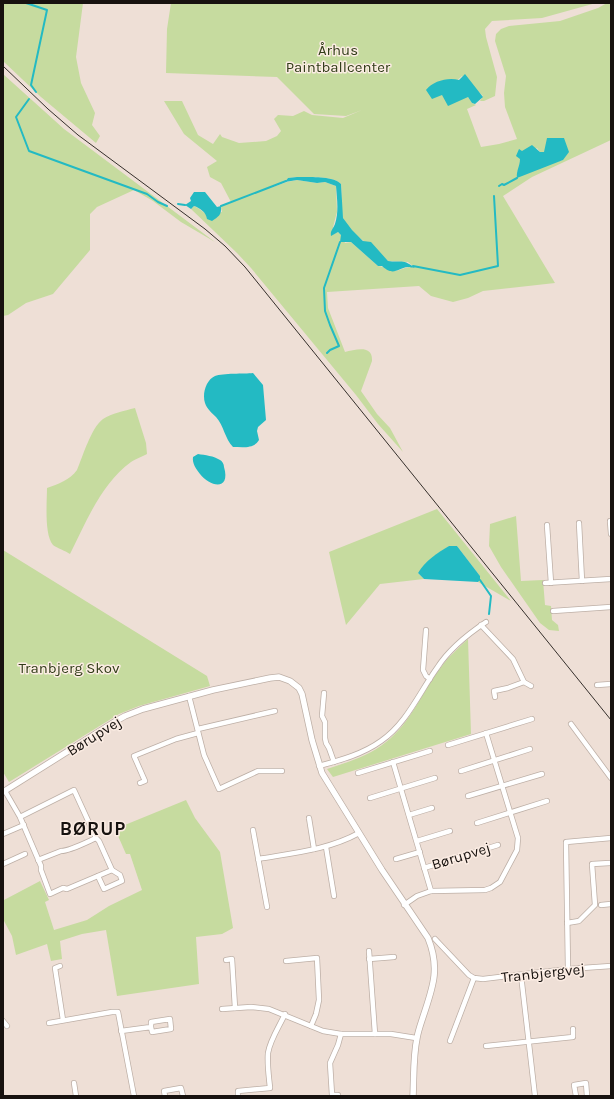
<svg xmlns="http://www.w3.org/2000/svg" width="614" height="1099" font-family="Karla,sans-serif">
  <rect width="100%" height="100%" fill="#eedfd6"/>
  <g fill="#c6db9f" fill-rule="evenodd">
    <path d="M3,3H83L76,57L81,83L95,113L92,125L100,136L96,143L41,97L3,61Z"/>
    <path d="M171,3H596L542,18L492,21L485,29L486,37L497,77L495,96L484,101H480L483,96L462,76L441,95L468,97L472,103L476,105L467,109L481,147L499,144L517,139L505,107L504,93L506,76L495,41L496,34L501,29L509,26L560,21L598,8L607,3H611V140L532,177L503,196L555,283L483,291L468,298L453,302L431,296L419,286L327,292L328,308L345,352C355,350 373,344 372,361L361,391L377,414L390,428L403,452L378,424L356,395L251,268L237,253L191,209L194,206L198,208L206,214L222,212L221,206L231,202L221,183L210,177L207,167L217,161L184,134L164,101H182L198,135L213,144L220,134L222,137L239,143L266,141L277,136L281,131L274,119L278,115L293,116L304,111L312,115L343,118L362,110L346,116L314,114L277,77L166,73L167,29ZM537,148L540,152H544L563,160L517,173L520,166V159ZM297,177C308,177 335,176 341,184C342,192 341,212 343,218C350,235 376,248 388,261L408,262L414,267C406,266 401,271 394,271C388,271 384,266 378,266L351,242L345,243L341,235L338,232L331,235L337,212L336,186L325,182L317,183L297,180L287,182L270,188L286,181L288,178Z"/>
    <path d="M3,74L64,129L215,242L181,222L153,201L134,190L97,207L90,214V250L53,294L26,303L8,315L3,316Z"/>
    <path d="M135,408L146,443L147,454C142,457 135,459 131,462C101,484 86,522 70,554C66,551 57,548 53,545C44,534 47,502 47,488C58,484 70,480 77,470C83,456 91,428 103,419C112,413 124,411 135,408Z"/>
    <path d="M437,509L511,601L478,582L480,580V576L457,546H449L418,573L424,579L380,584L346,625L329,552Z"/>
    <path d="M516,516L521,581L543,580L545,605L551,606L552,620L558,625L559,631L549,630L540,623L501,567L489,546L490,524Z"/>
    <path d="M3,550L207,676L210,686L139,706L119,714L9,782L3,772Z"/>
    <path d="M468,639L471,734L333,777L327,769C348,762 369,756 386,742C412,722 422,691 442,666C449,656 459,648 468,639Z"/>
    <path d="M186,800L195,818L220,852L233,928L222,934L196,937L199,984L117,996L106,930L82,934L60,941L62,959L51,961L47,944L16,955L12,936L3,919L4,900L40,881L49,900L45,902L54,930L87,920L109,906L142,890L130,854H126L115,829Z"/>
  </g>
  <g fill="#23bac3">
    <path d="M465,74L483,97L475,104L472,103L468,97L448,106L442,95L432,99L426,90C433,81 448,77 459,80Z"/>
    <path d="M547,138H564L569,152L563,160L517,178C516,171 520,166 520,159L516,156L519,149L522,151L532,145L540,152H544Z"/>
    <path d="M297,177C308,177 335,176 341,184L343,218L352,230L363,241L371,242L388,261C402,263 402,258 415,268C415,268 408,267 408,267C397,268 394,277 382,266H378L351,242H340L341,235L338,232L331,236C330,231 333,229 335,224C339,212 337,198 336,186L325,182L317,183L297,180L285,182L288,178Z"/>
    <path d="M194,192H205L217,207L221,206C222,215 218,217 212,221L207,219C206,212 200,208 194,206L191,209L185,205L191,201L190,198Z"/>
    <path d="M253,373L263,385L266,420L258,427L257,431L259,440C254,449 243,447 233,447C225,439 224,426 216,417C212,413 207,409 205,403C202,394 206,380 215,376C223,373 244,374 253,373Z"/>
    <path d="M198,454C205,455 214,456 220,460C222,461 224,464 224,467C231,491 210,487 200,474C196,469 192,463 193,457Z"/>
    <path d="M449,546H457L480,576V580L478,582L424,579L418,573C425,561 437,553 449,546Z"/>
  </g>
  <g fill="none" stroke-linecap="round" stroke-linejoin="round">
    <g stroke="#23bac3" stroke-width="2">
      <path d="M26,3L47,10L31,85L36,92"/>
      <path d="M29,99L16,117L29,151L147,194L158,202L167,206"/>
      <path d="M499,186L502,184L504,185L517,178"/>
      <path d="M178,204L185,205"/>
      <path d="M221,206L286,181"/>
      <path d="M413,266L460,275L498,266L494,196"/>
      <path d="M327,353L330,350L339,346L330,325L325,311L324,288L340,242"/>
      <path d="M480,580L491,596L489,614"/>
    </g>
    <defs>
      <g id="minor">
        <path d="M610,521L611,534"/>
        <path d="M579,523L582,581"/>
        <path d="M547,525L551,583"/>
        <path d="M545,583L611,579"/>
        <path d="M553,611L611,607"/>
        <path d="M481,625L513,659L524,682L531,686"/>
        <path d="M426,630L423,670L426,676L430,679"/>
        <path d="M597,685L611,684"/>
        <path d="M324,693L322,716L325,722V738L326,743L329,748L334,762"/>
        <path d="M189,696L204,755L219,789L258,771H282"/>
        <path d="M495,697L494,691L508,688L524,682"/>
        <path d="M571,724L611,778"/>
        <path d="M198,729L275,711"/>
        <path d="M448,745L532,719"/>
        <path d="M393,762L431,891"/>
        <path d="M319,766C341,760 363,754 381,741C407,723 419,693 437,668C449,649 468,634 486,622"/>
        <path d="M461,771L530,749"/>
        <path d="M358,773L430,751"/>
        <path d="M140,783L145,781L134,756L176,739L198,733"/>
        <path d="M5,791L20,817L41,866V870L50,894L63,888L67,889L112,870L99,841L96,838L74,790L20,817"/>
        <path d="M468,796L542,774"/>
        <path d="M370,798L435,778"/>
        <path d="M409,815L432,808"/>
        <path d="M309,818L314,849"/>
        <path d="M477,823L547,801"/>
        <path d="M253,830L267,907"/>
        <path d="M3,834L24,825"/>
        <path d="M417,841L450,831"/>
        <path d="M326,847L334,896"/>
        <path d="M258,859C293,853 328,850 359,833"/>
        <path d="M396,859L420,852"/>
        <path d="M38,860L61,851C70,851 87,842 96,838"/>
        <path d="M3,864L25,854"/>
        <path d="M424,868L498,845"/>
        <path d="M98,876L104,889L122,881L120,875L112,870"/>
        <path d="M404,905L417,896L431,891L485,890L491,888L500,882L517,850L518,838L486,733"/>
        <path d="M601,905L611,904"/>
        <path d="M567,923L579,921L595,905L592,864L610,863"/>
        <path d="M435,939L469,975L474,978L483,979L568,969L611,966"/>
        <path d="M369,951L375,1034"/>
        <path d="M369,959L394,957"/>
        <path d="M226,960L232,959L235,1008"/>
        <path d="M286,961L317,958L319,1000L316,1014L311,1026"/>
        <path d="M60,966L55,968L63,1020"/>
        <path d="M568,969L566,842L611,838"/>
        <path d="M521,975L535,1096"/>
        <path d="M222,1009L251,1007L269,1009L323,1031L341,1034H391L416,1038"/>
        <path d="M3,1021L7,1026"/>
        <path d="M49,1023L112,1012H118L134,1096"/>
        <path d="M121,1031L151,1027V1022L170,1019L171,1029L152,1032L151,1027"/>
        <path d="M450,1041L474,978"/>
        <path d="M486,1046L573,1037V1029"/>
        <path d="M74,1083L76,1096"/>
        <path d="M338,1095H332L330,1063L338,1045L341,1034"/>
        <path d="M165,1096L164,1091L181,1088L183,1096"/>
        <path d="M238,1096V1091L270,1088C269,1077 267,1065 268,1053C270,1040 279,1027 285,1014"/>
        <path d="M576,1096L574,1085L586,1083L587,1096"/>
      </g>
      <path id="tertiary" d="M3,792L116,721L125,716L143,709L213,690L270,678L279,677L290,681L299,688L302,694L312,740L322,773L382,870L428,938C441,970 432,989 422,1020C420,1026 418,1032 417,1038C413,1057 414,1077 413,1096"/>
    </defs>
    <use href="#minor" stroke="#bdafa6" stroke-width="6"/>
    <use href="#tertiary" stroke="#bdafa6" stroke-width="7"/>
    <use href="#minor" stroke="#fff" stroke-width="4.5"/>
    <use href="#tertiary" stroke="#fff" stroke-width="5.5"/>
    <path stroke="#352f2b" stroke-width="1" d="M3,66L48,109L78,135L205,229L225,246L245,267L611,720"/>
  </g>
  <g text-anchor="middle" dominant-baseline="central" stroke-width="3" stroke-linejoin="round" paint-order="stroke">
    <g font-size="15" fill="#313c18" stroke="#fbece3">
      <text x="338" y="50">Århus<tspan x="338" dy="17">Paintballcenter</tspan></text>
      <text x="69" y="668">Tranbjerg Skov</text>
    </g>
    <g font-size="15" fill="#17120f" stroke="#fbece3">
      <text transform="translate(94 736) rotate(-32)">Børupvej</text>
      <text transform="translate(461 856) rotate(-17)">Børupvej</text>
      <text transform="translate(543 973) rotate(-6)">Tranbjergvej</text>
    </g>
    <g font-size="19" font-weight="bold" letter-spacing="1" fill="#17120f" stroke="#fbece3">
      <text x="93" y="829">BØRUP</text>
    </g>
  </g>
  <rect width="614" height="1099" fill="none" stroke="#17120f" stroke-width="8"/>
</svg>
